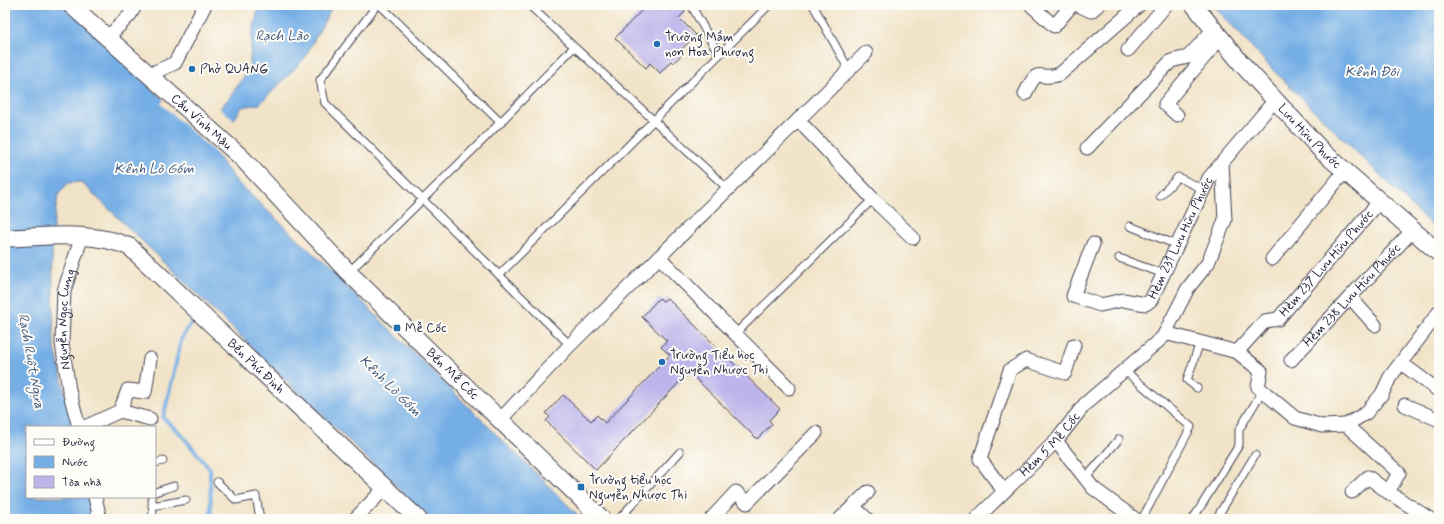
<svg xmlns="http://www.w3.org/2000/svg" width="1444" height="524" font-family="Mynerve,sans-serif">
  <rect width="100%" height="100%" fill="#fdfcf7"/>
  <filter id="ink" filterUnits="userSpaceOnUse"><feTurbulence type="fractalNoise" baseFrequency=".025" numOctaves="2"/><feDisplacementMap in="SourceGraphic" scale="8" xChannelSelector="R" yChannelSelector="G"/><feConvolveMatrix kernelMatrix="1 2 1 2 8 2 1 2 1" color-interpolation-filters="sRGB"/></filter>
  <filter id="wash" filterUnits="userSpaceOnUse"><feTurbulence type="fractalNoise" baseFrequency=".012" numOctaves="4" result="noise"/><feDisplacementMap in="SourceGraphic" scale="16" xChannelSelector="R" yChannelSelector="G"/><feGaussianBlur stdDeviation="0.9" result="paint"/><feColorMatrix in="noise" values="0 0 0 0 0 0 0 0 0 0 0 0 0 0 0 0 0 1.4 0 .05"/><feComposite in="paint" operator="in"/></filter>
  <g filter="url(#wash)">
    <rect width="100%" height="100%" fill="#f1e3c7"/>
    <g fill="#74aee5" stroke="#4b6890">
      <path d="M5,5H62L88,26L157,94L200,131L230,97L249,69L252,35L259,5H333L304,59L260,104L242,107L214,152L237,182L322,262L582,519H430L81,182L68,183L58,195L52,234L54,344L73,427H27V497H88L93,519H5Z"/>
      <path d="M1213,5H1439V233L1275,72Z"/>
    </g>
    <path fill="#f1e3c7" d="M165,98L200,128L218,107L236,121L216,152L223,160L161,104Z"/>
    <g fill="none" stroke-linecap="round" stroke-linejoin="round">
      <path stroke="#74aee5" stroke-width="4" d="M197,315L182,337L163,418L179,432L210,469L211,519"/>
    </g>
    <g id="blocks">
      <g fill="#bcb4eb">
        <path d="M647,5H678L685,12L679,18L696,35L681,50L684,53L673,63L671,61L660,73L650,63L646,68L615,38Z"/>
        <path d="M659,298L663,301L667,298L780,409L769,420L772,424L757,439L689,372L596,470L546,421L550,417L546,413L563,395L591,421L597,415L605,423L670,355L661,347L667,341L642,317Z"/>
      </g>
    </g>
  </g>
  <g filter="url(#ink)">
    <use href="#blocks" fill-opacity="0" stroke="#413f50" stroke-width="1"/>
    <g fill="none" stroke-linecap="round" stroke-linejoin="round">
      <defs>
        <g id="service">
          <path d="M377,5L320,80L325,103L570,345"/>
          <path d="M380,5L501,123"/>
          <path d="M529,5L728,189"/>
          <path d="M691,5L719,55"/>
          <path d="M813,5L849,70"/>
          <path d="M995,6V5"/>
          <path d="M1160,196L1178,177L1204,190"/>
          <path d="M1130,226L1177,245"/>
          <path d="M1119,258L1164,274"/>
          <path d="M349,272L483,140L574,47"/>
          <path d="M499,275L769,5"/>
          <path d="M735,334L873,199"/>
          <path d="M1124,370L1191,427L1142,519"/>
          <path d="M1197,388L1187,380L1200,342"/>
          <path d="M155,463L163,461"/>
          <path d="M1085,479L1119,439"/>
          <path d="M217,482L236,500L256,496L260,519"/>
          <path d="M155,492L174,486"/>
          <path d="M152,506L186,500"/>
          <path d="M151,519H153L152,497"/>
          <path d="M619,519L680,452"/>
          <path d="M1193,519L1239,445V430L1263,390"/>
          <path d="M1216,519L1255,455"/>
        </g>
        <g id="minor">
          <path d="M1031,5L1054,26L1072,5"/>
          <path d="M1078,5L1091,11L1098,5"/>
          <path d="M107,38L129,16L136,5"/>
          <path d="M1128,50L1166,5"/>
          <path d="M148,75L175,63L205,5"/>
          <path d="M1025,94C1040,62 1038,83 1060,74L1139,5"/>
          <path d="M1177,115L1165,104L1221,37"/>
          <path d="M798,120L873,199L913,238"/>
          <path d="M1087,148L1171,61L1188,57L1214,29"/>
          <path id="s1" d="M1093,244L1073,296L1100,305L1123,300L1146,304L1151,300L1209,178L1275,100"/>
          <path d="M659,257L789,388"/>
          <path d="M1272,259L1345,171"/>
          <path d="M1350,297L1375,325"/>
          <path id="s2" d="M1165,333L1237,352L1265,321L1278,319L1380,201"/>
          <path d="M1237,352L1261,371L1258,387L1295,418L1322,426L1346,425"/>
          <path id="s3" d="M1291,360L1413,230"/>
          <path d="M1401,363L1439,391"/>
          <path d="M1405,405L1439,420"/>
          <path d="M120,411L150,419"/>
          <path d="M500,420L570,345L866,53"/>
          <path id="s4" d="M79,427L69,390L62,343L64,291L82,236"/>
          <path d="M85,427L120,411L128,390L145,392L150,359"/>
          <path d="M1056,441L1093,488L1135,519"/>
          <path d="M1003,490L980,459L1010,370L1026,360L1065,373L1074,345"/>
          <path d="M1352,492L1368,477L1388,492"/>
          <path d="M95,497L100,519"/>
          <path d="M853,507L867,519"/>
          <path d="M355,519L385,488"/>
          <path d="M711,519L736,492L747,503L816,433"/>
          <path d="M840,519L868,492"/>
          <path id="s5" d="M976,519L1056,441L1085,404L1163,337L1188,288L1208,263L1225,220L1222,163"/>
          <path d="M1430,519L1388,492L1399,473L1346,425L1366,413L1382,394L1390,377L1439,312"/>
        </g>
        <g id="tertiary">
          <path id="s6" d="M71,5L241,157L348,272L602,519"/>
          <path id="s7" d="M1194,5L1241,63L1322,151L1439,253"/>
          <path id="s8" d="M5,238C45,237 92,230 130,247L418,519"/>
        </g>
      </defs>
      <use href="#service" stroke="#413f50" stroke-width="9"/>
      <use href="#minor" stroke="#413f50" stroke-width="15"/>
      <use href="#tertiary" stroke="#413f50" stroke-width="19"/>
      <use href="#service" stroke="#fff" stroke-width="7"/>
      <use href="#minor" stroke="#fff" stroke-width="13"/>
      <use href="#tertiary" stroke="#fff" stroke-width="17"/>
    </g>
  </g>
  <g fill="#1f6fb2" stroke="#fdfcf7" stroke-width="1.5">
    <circle cx="657" cy="44" r="4"/>
    <circle cx="192" cy="69" r="4"/>
    <rect x="393" y="324" width="8" height="8" rx="2"/>
    <circle cx="662" cy="362" r="4"/>
    <rect x="577" y="483" width="8" height="8" rx="2"/>
  </g>
  <g text-anchor="middle" dominant-baseline="central" stroke-width="4" stroke-linejoin="round" paint-order="stroke">
    <g font-size="13" fill="#22223b" stroke="#fdfcf7" text-anchor="start">
      <text x="665" y="37">Trường Mầm<tspan x="665" dy="15">non Hoa Phượng</tspan></text>
      <text x="200" y="69">Phở QUANG</text>
      <text x="405" y="328">Mễ Cốc</text>
      <text x="670" y="355">Trường Tiểu học<tspan x="670" dy="15">Nguyễn Nhược Thị</tspan></text>
      <text x="589" y="480">Trường tiểu học<tspan x="589" dy="15">Nguyễn Nhược Thị</tspan></text>
    </g>
    <g font-size="13" fill="#22223b" stroke="#fdfcf7">
      <text stroke="none"><textPath href="#s6" startOffset="175">Cầu Vĩnh Mậu</textPath></text>
      <text stroke="none"><textPath href="#s7" startOffset="175">Lưu Hữu Phước</textPath></text>
      <text stroke="none"><textPath href="#s1" startOffset="206">Hẻm 231 Lưu Hữu Phước</textPath></text>
      <text stroke="none"><textPath href="#s2" startOffset="203">Hẻm 237 Lưu Hữu Phước</textPath></text>
      <text stroke="none"><textPath href="#s3" startOffset="89">Hẻm 238 Lưu Hữu Phước</textPath></text>
      <text stroke="none"><textPath href="#s4" startOffset="110">Nguyễn Ngọc Cung</textPath></text>
      <text stroke="none"><textPath href="#s8" startOffset="300">Bến Phú Định</textPath></text>
      <text stroke="none"><textPath href="#s6" startOffset="531">Bến Mễ Cốc</textPath></text>
      <text stroke="none"><textPath href="#s5" startOffset="105">Hẻm 5 Mễ Cốc</textPath></text>
    </g>
    <g font-size="14" font-style="italic" fill="#435a7f" stroke="#fdfcf7">
      <text x="282" y="36">Rạch Lào</text>
      <text x="1372" y="72">Kênh Đôi</text>
      <text x="154" y="169">Kênh Lò Gốm</text>
      <text transform="translate(31 361) rotate(80)">Rạch Ruột Ngựa</text>
      <text transform="translate(390 386) rotate(45)">Kênh Lò Gốm</text>
    </g>
  </g>
  <rect width="1444" height="524" fill="none" stroke="#fdfcf7" stroke-width="20"/>
  <rect x="26" y="426" width="130" height="72" fill="#fdfcf7" stroke="#a5a5ac"/>
  <rect x="34" y="439" width="20" height="6" fill="#ffffff" stroke="#a5a5ac"/>
  <text x="62" y="446" font-size="12" fill="#22223b">Đường</text>
  <rect x="34" y="456" width="20" height="12" fill="#74aee5" stroke="#a5a5ac"/>
  <text x="62" y="466" font-size="12" fill="#22223b">Nước</text>
  <rect x="34" y="476" width="20" height="12" fill="#bcb4eb" stroke="#a5a5ac"/>
  <text x="62" y="486" font-size="12" fill="#22223b">Tòa nhà</text>
</svg>
